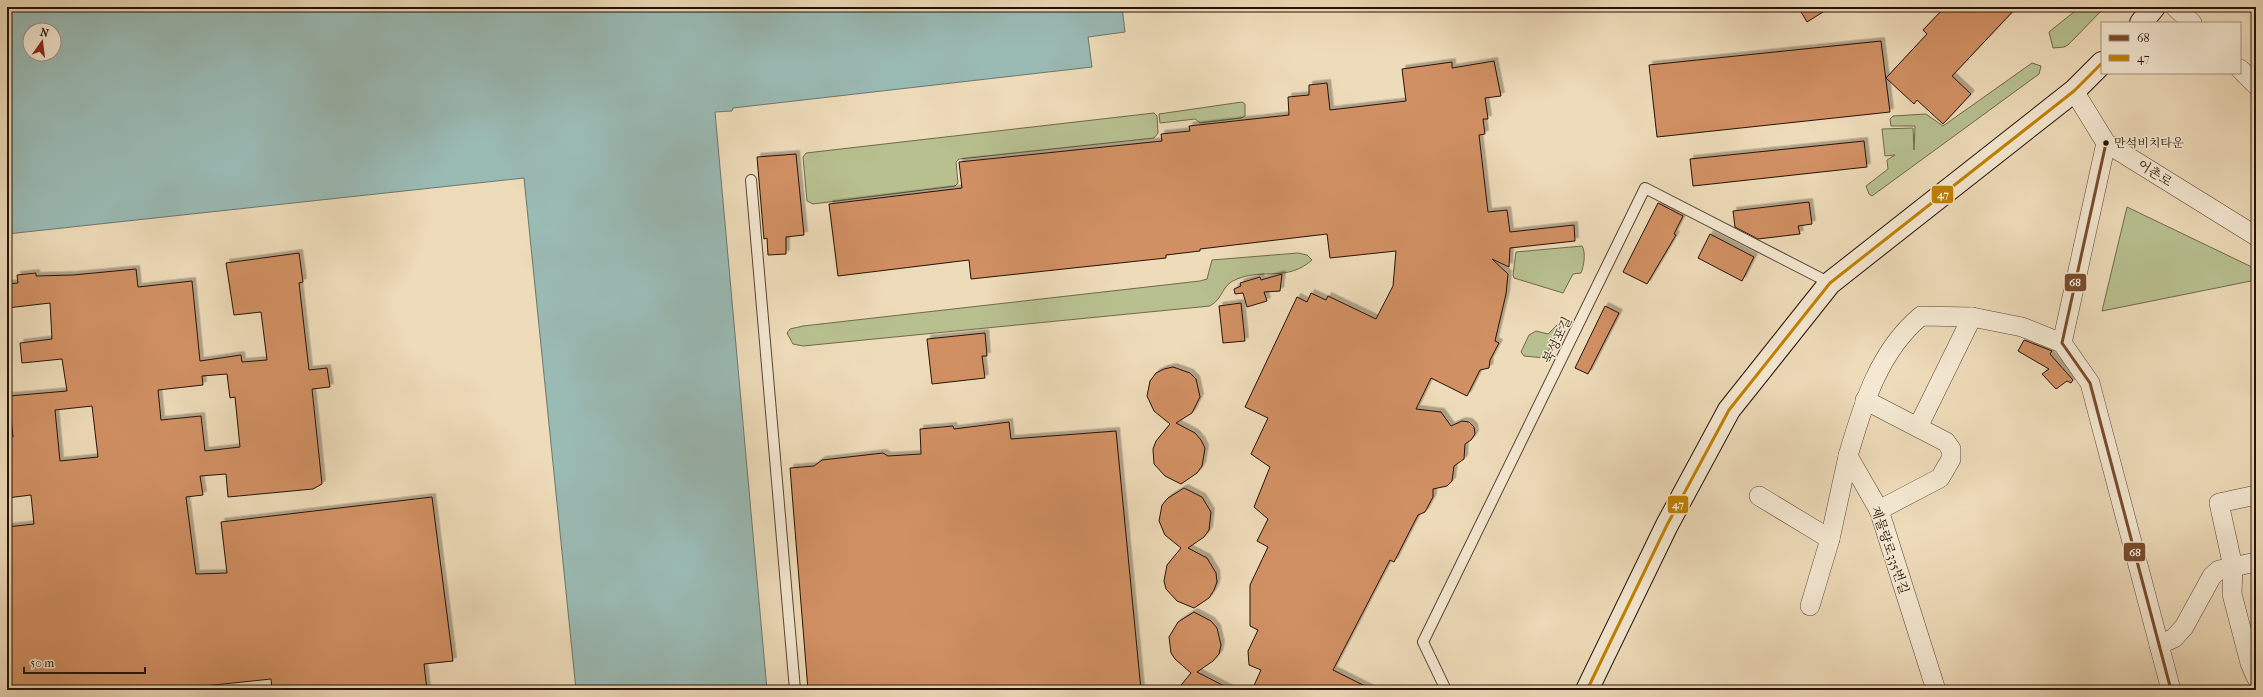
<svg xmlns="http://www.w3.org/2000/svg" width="2263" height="697" font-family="'IM FELL French Canon','Noto Serif KR',serif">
  <defs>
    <filter id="shadow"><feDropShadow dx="3.5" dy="-3.5" stdDeviation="0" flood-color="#0004"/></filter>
  </defs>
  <rect width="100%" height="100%" fill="#eedbb9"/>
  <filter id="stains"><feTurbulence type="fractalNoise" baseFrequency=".005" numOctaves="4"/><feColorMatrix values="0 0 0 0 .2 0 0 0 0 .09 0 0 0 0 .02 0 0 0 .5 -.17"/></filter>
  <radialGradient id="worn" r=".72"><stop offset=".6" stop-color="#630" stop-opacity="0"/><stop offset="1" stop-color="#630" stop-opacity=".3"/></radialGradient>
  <g fill="#b8c090" stroke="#70694a">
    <path d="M2080,7H2105L2068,45L2064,47L2053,48L2049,32Z"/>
    <path d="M2032,63L2041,66L2039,74L1872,196L1869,194L1866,186L1888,169L1887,160L1895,155L1885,156L1882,129L1913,128L1914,150L1915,126H1891L1890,119L1893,116L1926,114L1943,126Z"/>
    <path d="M1242,102L1245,104V116L1241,118L1200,123L1195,119L1160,123L1159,114Z"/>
    <path d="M1154,113L1157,116L1158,133L1154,138L959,159L956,162L958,183L955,186L813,204L807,201L803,157L806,153Z"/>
    <path d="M2127,207L2256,269V280L2102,311Z"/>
    <path d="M1582,246C1586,252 1584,266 1581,273L1573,274L1563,293L1514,278L1513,275L1516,252Z"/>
    <path d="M1298,253L1307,255L1312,260C1287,282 1264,268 1237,279C1221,285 1224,298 1210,306L803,346L793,344L787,333L790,329L803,326L1200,281L1207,279L1212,260Z"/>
    <path d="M1560,322L1562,323L1545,358L1524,356L1521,352L1529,335L1536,331L1548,334Z"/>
  </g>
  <path fill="#9abab4" stroke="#6c776e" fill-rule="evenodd" d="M7,7H1122L1125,32L1088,37L1092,67L733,108L732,111L715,112L767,690H576L524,178L7,234ZM30,30H54V54H30Z"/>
  <g fill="#d19064" stroke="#271205" fill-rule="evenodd" filter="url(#shadow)">
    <path d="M1798,7H1831L1807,22Z"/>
    <path d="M1945,7H2017L1952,76L1971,94L1943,124L1917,100L1914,104L1886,78L1927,34L1923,30Z"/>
    <path d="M1881,41L1890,112L1657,137L1649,65Z"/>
    <path d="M1494,61L1501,96L1485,98L1488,119H1483L1485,134L1479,135L1488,212L1507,210L1510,232L1574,225L1575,241L1510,248L1509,267L1492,259L1508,274L1506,294L1495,341L1499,343L1490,360L1489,368L1480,370L1467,396L1431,378L1416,409L1441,412L1451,426L1462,421L1469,422L1474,427L1475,434L1471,440L1465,444L1464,459L1454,466L1452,481L1447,486L1433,489V497L1425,512L1418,515L1394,562L1390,560L1333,670L1373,690H1252L1261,670L1249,665L1248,651L1258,630L1250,626V585L1268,547L1257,541L1268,519L1254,507L1270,467L1251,454L1268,418L1245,407L1297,297L1307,302L1311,293L1326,300L1328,296L1376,319L1393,286L1396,251L1330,258L1327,234L1200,249V251L1166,255V258L971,279L969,260L838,276L829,204L962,188L959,162L1162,141L1161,134L1190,131L1189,126L1289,115L1288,97L1309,95V85L1327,83L1330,110L1406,101L1402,69L1452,62V68Z"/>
    <path d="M1864,141L1867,167L1693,186L1690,159Z"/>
    <path d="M796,154L804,235L786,237V254L768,255L767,238L764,239L757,157Z"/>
    <path d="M1809,202L1812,224L1798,226L1800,234L1758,239L1735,227L1733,211Z"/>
    <path d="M1658,203L1683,216L1674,234L1676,235L1647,284L1623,272Z"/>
    <path d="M1710,234L1754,257L1742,281L1698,258Z"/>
    <path d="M299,253L303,282L299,283L309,370L327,368L330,387L312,389L322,484L313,489L228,497L226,474L200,476L203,495L186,497L196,574L227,573L221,522L432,497L453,661L424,664L427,690H272L271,679L167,690H7V527L34,524L31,495L7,498V437H13L9,396L67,391L62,359L22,363L20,343L52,339L50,303L7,308V284L18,283L17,275L36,273V276L73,275L136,269L138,287L192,281L200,361L241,355L242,362L267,360L261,312L234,315L226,263ZM227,374L230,398L235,397L240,447L205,451L201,416L161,420L158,390L203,385L202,376ZM92,406L98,457L60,461L55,410Z"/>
    <path d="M1282,274L1280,291L1264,292L1267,301L1247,307L1243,293L1235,294L1234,289L1241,286L1240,283L1260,277L1261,280Z"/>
    <path d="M1241,303L1245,341L1223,343L1219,306Z"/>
    <path d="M1605,306L1619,313L1588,374L1575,368Z"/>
    <path d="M985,333L987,356H982L985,378L932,384L927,339Z"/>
    <path d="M2024,340L2052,351L2050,354L2073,380L2071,383L2067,381L2056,389L2042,374L2049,369L2018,351Z"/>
    <path d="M1173,367L1190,373L1196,379L1200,397L1192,413L1176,423L1195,433L1201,440L1205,448L1202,466L1197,473L1181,484L1165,476L1154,464L1153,449L1156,441L1170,424L1154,411L1147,396L1150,381L1156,373L1164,369Z"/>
    <path d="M1009,422L1011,439L1116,431L1141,690H808L790,468L814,466L822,460L883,453L888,456L921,454L920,429L953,426L954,429Z"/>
    <path d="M1184,488L1202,497L1211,512L1209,530L1204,537L1188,548L1207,558L1216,573L1217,582L1214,590L1209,598L1194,608L1177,601L1166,589L1164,581L1167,565L1181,548L1165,535L1159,521L1162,505L1168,498Z"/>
    <path d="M1194,612L1211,621L1217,628L1221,645L1219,654L1213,661L1197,672L1232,690H1177L1191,673L1175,659L1171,653L1169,637L1178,622Z"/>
  </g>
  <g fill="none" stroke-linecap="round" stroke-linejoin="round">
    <defs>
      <g id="service">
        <path d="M751,180L795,690"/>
        <path d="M1446,690L1423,642L1645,188L1830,283"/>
      </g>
      <g id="minor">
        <path d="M2175,7L2192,23"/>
        <path d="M2240,69L2256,85"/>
        <path d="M2074,91L2106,143L2256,236"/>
        <path d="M2106,143L2062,343L2090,383L2171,690"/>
        <path d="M1865,400L1946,442L1951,449V459L1940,478L1879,510"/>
        <path d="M1918,427L1972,317L2022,327L2062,343"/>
        <path d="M2256,495L2219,503L2233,567L2232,594L2250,663L2256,677"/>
        <path d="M1759,496L1830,539"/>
        <path d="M1810,606L1830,539L1848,456"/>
        <path d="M2159,645L2174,638L2184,627L2212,576L2219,570L2256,562"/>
        <path d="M1936,690L1879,510L1848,456C1863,405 1878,352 1921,316L1972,317"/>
      </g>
      <g id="secondary">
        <path d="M2141,23L2154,7"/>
        <path d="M1587,690L1667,525L1729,410L1830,283L2074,91L2102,63"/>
      </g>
    </defs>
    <use href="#service" stroke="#594432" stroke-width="12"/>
    <use href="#minor" stroke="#594432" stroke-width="20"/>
    <use href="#secondary" stroke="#271205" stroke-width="24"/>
    <use href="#service" stroke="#f4e8d2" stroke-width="10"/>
    <use href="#minor" stroke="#f4e8d2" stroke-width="19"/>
    <use href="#secondary" stroke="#f4e8d2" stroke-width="22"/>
    <defs>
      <path id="bus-1" d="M2106,143L2062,343L2090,383L2171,690"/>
      <path id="bus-2" d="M1587,690L1667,525L1729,410L1830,283L2074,91L2102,63"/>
    </defs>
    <use href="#bus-1" stroke="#f4e8d2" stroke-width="6"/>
    <use href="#bus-2" stroke="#f4e8d2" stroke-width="6"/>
    <use href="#bus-1" stroke="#7a4b2a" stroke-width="3"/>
    <use href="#bus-2" stroke="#c38101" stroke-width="3"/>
  </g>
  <circle fill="#271205" stroke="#f4e8d2" stroke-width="1.5" cx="2106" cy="143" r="3.5"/>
  <g text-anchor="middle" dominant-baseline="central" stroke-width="3" stroke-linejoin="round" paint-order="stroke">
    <g font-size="12" fill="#271205" stroke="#f4e8d2" text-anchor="start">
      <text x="2114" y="143">만석비치타운</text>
    </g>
    <g font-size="13" fill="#271205" stroke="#f4e8d2">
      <text transform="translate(2155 173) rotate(32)">어촌로</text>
      <text transform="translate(1557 340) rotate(-64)">북성포길</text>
      <text transform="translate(1890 550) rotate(71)">제물량로335번길</text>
    </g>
  </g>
  <g stroke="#f4e8d2" stroke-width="1.5">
    <rect x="1931" y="185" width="23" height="19" rx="4" fill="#c38101"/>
    <rect x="2064" y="273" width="23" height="19" rx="4" fill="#7a4b2a"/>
    <rect x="1667" y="495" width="22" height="19" rx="4" fill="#c38101"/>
    <rect x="2123" y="542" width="23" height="20" rx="4" fill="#7a4b2a"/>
  </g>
  <g font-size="11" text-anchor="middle" font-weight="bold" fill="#fff">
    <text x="1943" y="198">47</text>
    <text x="2075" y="286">68</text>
    <text x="1678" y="508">47</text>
    <text x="2135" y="556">68</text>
  </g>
  <rect width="2263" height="697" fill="none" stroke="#eedbb9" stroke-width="24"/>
  <rect x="8" y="8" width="2247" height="681" fill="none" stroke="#271205" stroke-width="2"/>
  <rect x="12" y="12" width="2239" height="673" fill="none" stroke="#271205"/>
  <rect x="2101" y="22" width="140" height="52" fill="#f4e8d2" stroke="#a29280"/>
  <rect x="2109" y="35" width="20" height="6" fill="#7a4b2a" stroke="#a29280"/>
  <text x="2137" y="42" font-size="12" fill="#271205">68</text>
  <rect x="2109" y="55" width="20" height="6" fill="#c38101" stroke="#a29280"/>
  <text x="2137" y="62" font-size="12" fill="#271205">47</text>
  <g transform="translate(42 42) rotate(14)"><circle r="19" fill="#f4e8d2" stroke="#a29280"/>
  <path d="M0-3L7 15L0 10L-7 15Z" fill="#8f2418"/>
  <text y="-6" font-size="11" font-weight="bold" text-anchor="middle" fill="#271205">N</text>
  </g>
  <path d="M24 667v6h121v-6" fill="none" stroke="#271205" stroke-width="2"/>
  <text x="30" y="667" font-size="12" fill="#271205" stroke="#f4e8d2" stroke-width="3" paint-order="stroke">50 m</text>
  <rect width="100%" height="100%" filter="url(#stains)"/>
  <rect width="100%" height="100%" fill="url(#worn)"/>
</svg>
